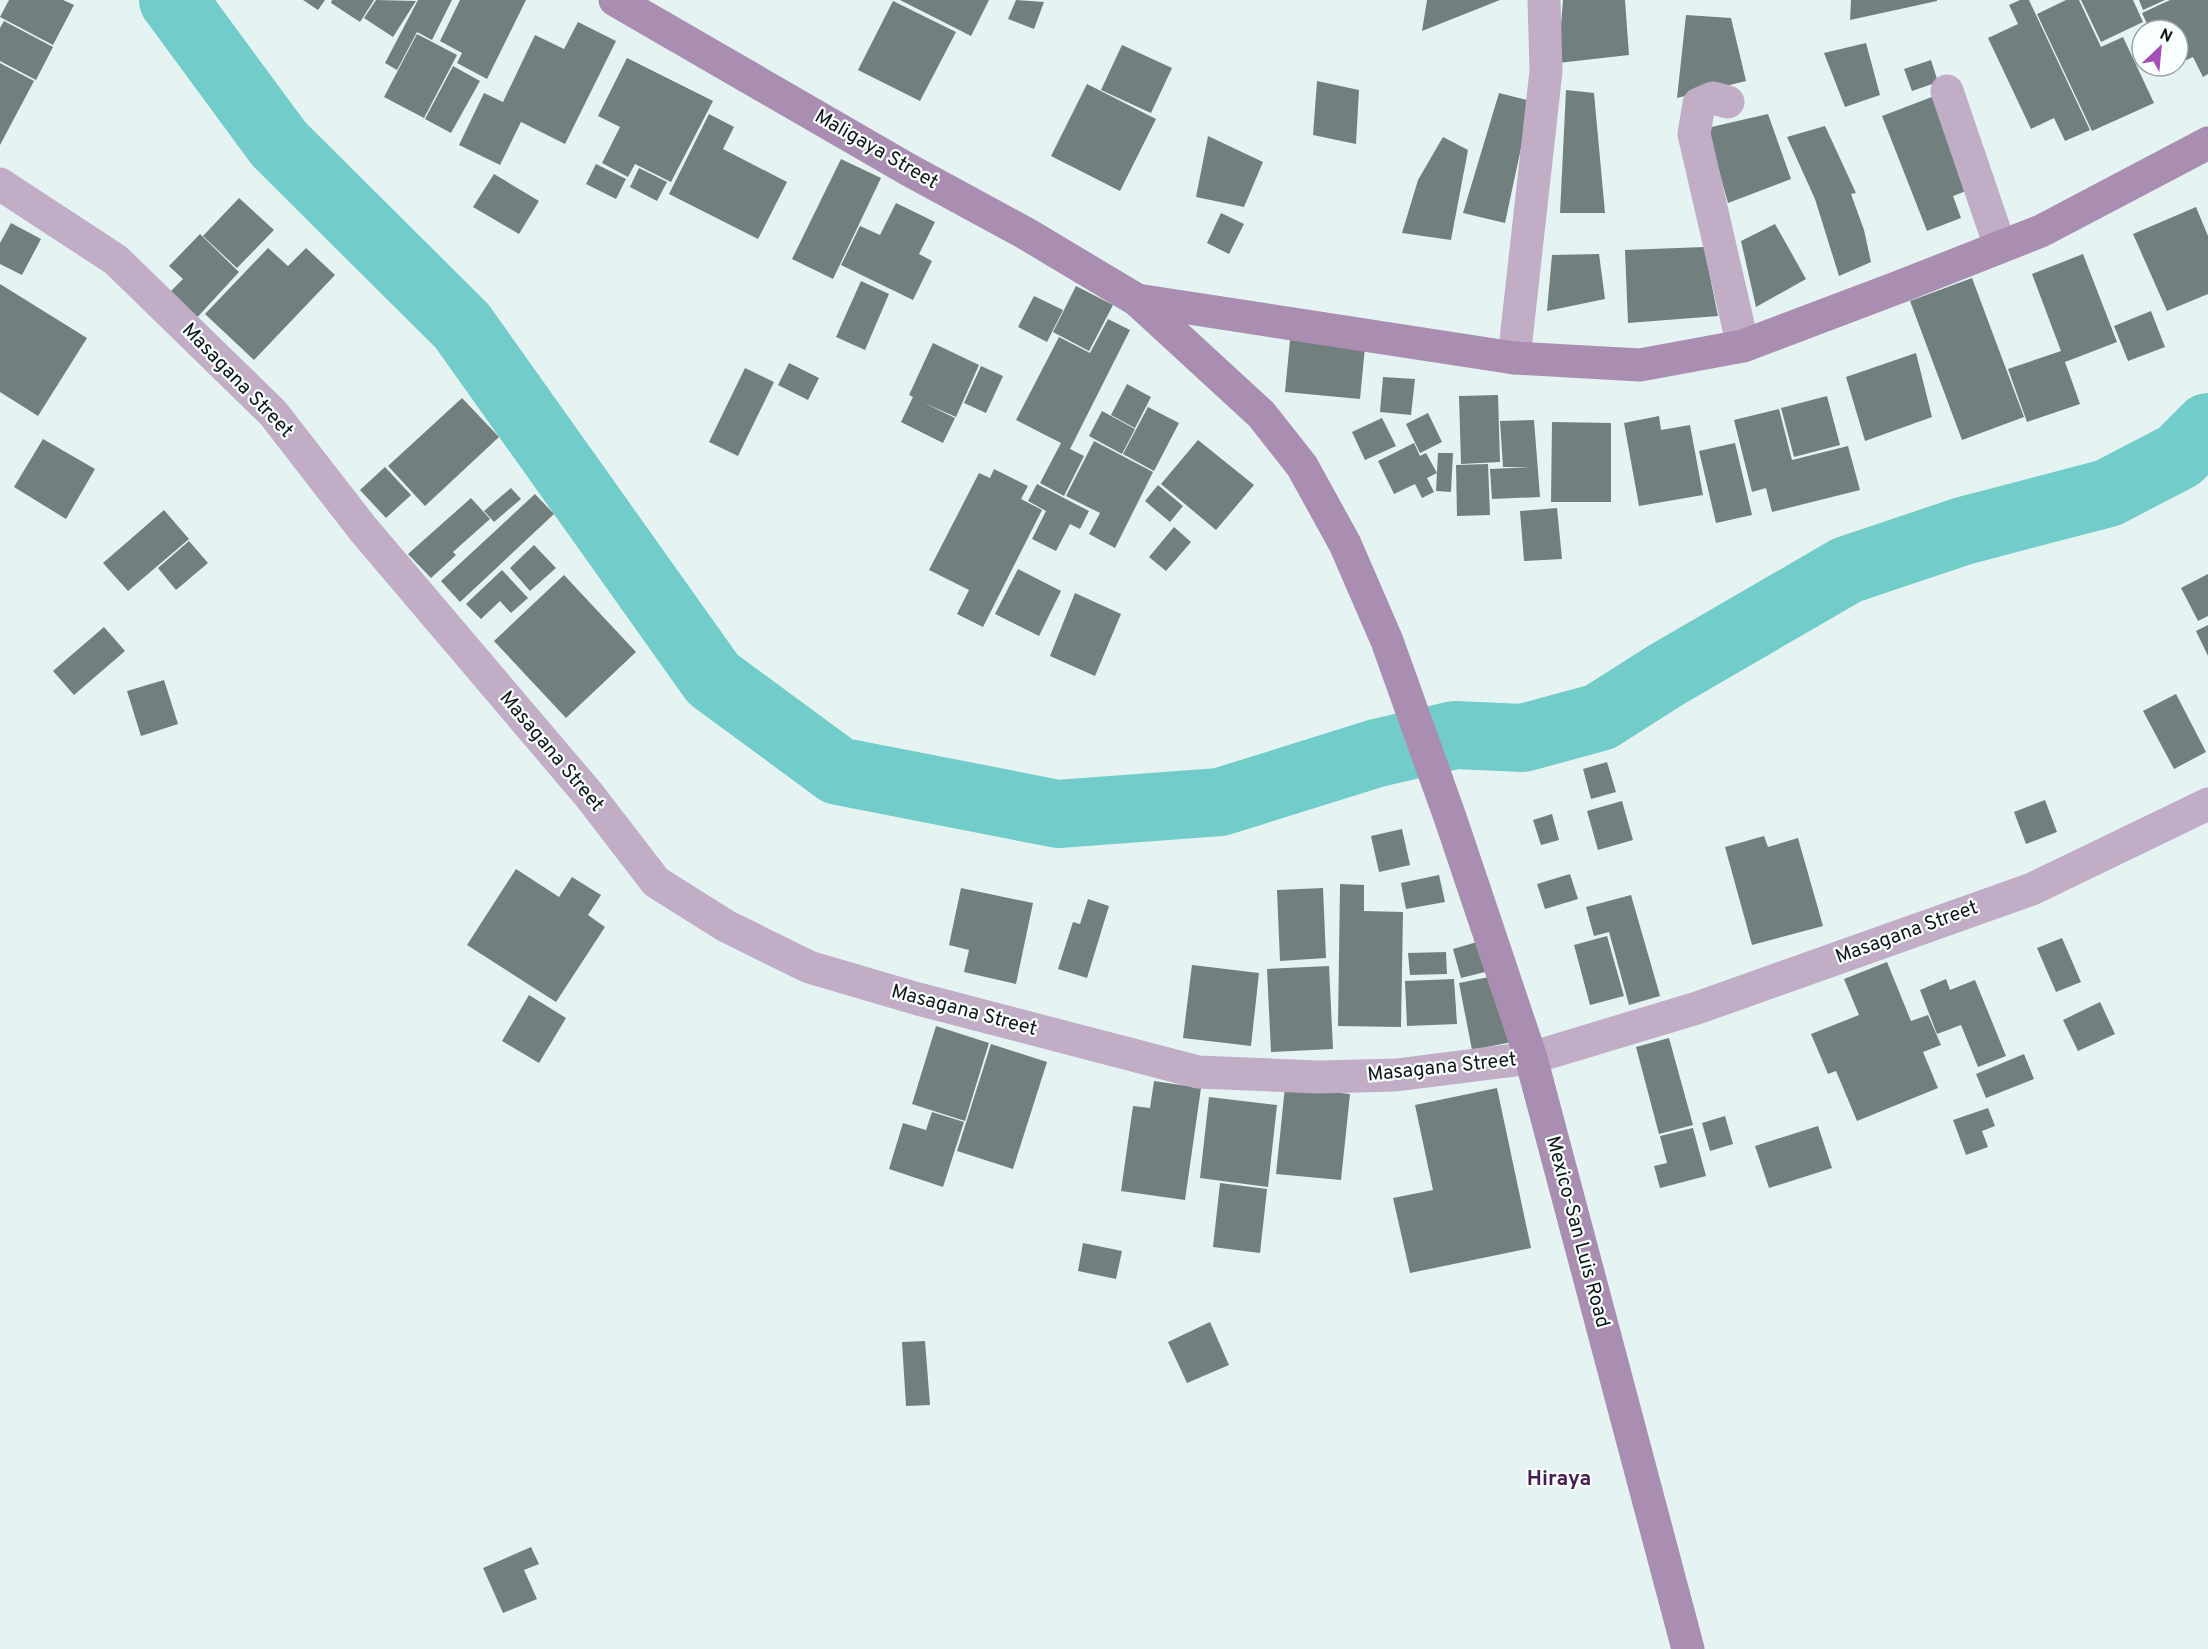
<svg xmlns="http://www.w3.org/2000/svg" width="2208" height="1649" font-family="Overpass,sans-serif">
  <rect width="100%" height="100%" fill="#e5f4f3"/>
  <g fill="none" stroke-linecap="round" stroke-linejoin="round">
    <path stroke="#71ccca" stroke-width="68" d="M173,0L279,144L462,326L713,679L838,771L1058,814L1220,802L1377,753L1455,735L1523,738L1600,717L1666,675L1847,570L1963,531L2108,493L2179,456L2208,427"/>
  </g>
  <g fill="#727f7f">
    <path d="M9,0H63L74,5L53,45L0,17Z"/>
    <path d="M303,0H325L318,10Z"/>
    <path d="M332,0H374L360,22L331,3Z"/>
    <path d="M376,0L416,1L393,37L364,18Z"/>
    <path d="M418,0H452L432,40L417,32L397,70L385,63Z"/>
    <path d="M460,0H526L487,79L457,63L462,53L440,41Z"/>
    <path d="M900,0H989L971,36Z"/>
    <path d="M1016,0L1044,2L1034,29L1008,19Z"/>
    <path d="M1427,0H1500L1422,31Z"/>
    <path d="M1563,0H1625L1629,55L1558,63Z"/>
    <path d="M1851,0H1937V1L1850,20Z"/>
    <path d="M2020,0H2029L2090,130L2065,141L2054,118L2031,129L1988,38L2018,24L2009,5Z"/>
    <path d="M2066,0H2079L2101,47L2123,37L2154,103L2092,131L2037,14Z"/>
    <path d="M2081,0H2133L2143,22L2101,42Z"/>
    <path d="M2139,0H2165L2143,10Z"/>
    <path d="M2170,0H2208V74L2203,77L2193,57L2178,64V30H2150L2142,13Z"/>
    <path d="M893,1L956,32L920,101L858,70Z"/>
    <path d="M1686,15L1731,18L1746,81L1677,98Z"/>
    <path d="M4,21L53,47L36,80L0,61V28Z"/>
    <path d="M578,22L616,41L565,144L521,122L500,165L459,145L484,93L503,102L535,35L564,49Z"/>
    <path d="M417,34L457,55L424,118L384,97Z"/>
    <path d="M1866,43L1880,95L1845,107L1824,53Z"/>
    <path d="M1122,45L1172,68L1151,113L1101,90Z"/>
    <path d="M627,58L713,101L671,182L635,164L628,177L602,163L620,127L598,116Z"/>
    <path d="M1931,60L1938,82L1912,91L1904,69Z"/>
    <path d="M0,63L34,81L0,145Z"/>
    <path d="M453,66L480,81L451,133L425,119Z"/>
    <path d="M1317,81L1359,90L1356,144L1313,135Z"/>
    <path d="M1087,84L1156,119L1120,191L1051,156Z"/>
    <path d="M1566,90L1594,93L1605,213H1560Z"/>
    <path d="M1499,93L1531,101L1505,223L1463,213Z"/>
    <path d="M1937,95L1974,188L1953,196L1961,218L1927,231L1882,116Z"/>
    <path d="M709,114L734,127L723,149L787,182L758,239L669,194Z"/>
    <path d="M1768,114L1791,179L1728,203L1707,128Z"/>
    <path d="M1825,126L1856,193L1851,194L1864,230L1871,262L1839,276L1815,199L1787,137Z"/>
    <path d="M1208,136L1263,162L1244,207L1196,197Z"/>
    <path d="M1443,137L1468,150L1451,240L1402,233L1418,180Z"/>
    <path d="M841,159L881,178L833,279L792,259Z"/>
    <path d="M596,164L626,179L616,199L586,184Z"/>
    <path d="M639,168L667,182L657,201L630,187Z"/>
    <path d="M494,174L539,201L519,234L473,207Z"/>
    <path d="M239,198L274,230L237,268L203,236Z"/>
    <path d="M896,203L935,222L919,254L932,261L913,300L841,265L860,226L880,235Z"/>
    <path d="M2196,207L2208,236V294L2167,311L2133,234Z"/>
    <path d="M1221,213L1244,224L1229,254L1207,243Z"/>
    <path d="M11,223L41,239L22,275L0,264V243Z"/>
    <path d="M1775,224L1806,279L1756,307L1741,241Z"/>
    <path d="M200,234L239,272L192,323L165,297L183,279L169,266Z"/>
    <path d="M1704,247L1718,316L1628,323L1625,250Z"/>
    <path d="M268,248L288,266L306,248L335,275L254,360L205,314Z"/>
    <path d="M1599,254L1605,299L1547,311L1552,255Z"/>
    <path d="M2083,254L2117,342L2065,362L2080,404L2027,422L2008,369L2061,351L2032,274Z"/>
    <path d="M1972,278L2024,417L1962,440L1910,301Z"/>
    <path d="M861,281L889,294L865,350L836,337Z"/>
    <path d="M0,284L87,338L38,416L0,392Z"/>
    <path d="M1076,286L1113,305L1089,351L1053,332Z"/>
    <path d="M1034,296L1063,310L1047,342L1018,327Z"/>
    <path d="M2151,311L2165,347L2128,361L2114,326Z"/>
    <path d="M1108,319L1130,330L1070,449L1084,456L1064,496L1040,483L1061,443L1016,420L1059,337L1090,353Z"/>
    <path d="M1290,340L1365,347L1360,399L1285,392Z"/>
    <path d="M933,343L979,365L956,417L924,403L955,418L943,443L901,422L913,397L909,395Z"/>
    <path d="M1916,353L1932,417L1865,441L1846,377Z"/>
    <path d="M789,363L819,378L808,400L778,385Z"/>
    <path d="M981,366L1003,376L986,413L964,403Z"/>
    <path d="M745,368L774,382L738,456L709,442Z"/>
    <path d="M1383,377L1415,379L1411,415L1380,412Z"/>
    <path d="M1127,384L1151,397L1135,428L1111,415Z"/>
    <path d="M1498,395L1500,462L1461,464L1459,396Z"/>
    <path d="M1827,396L1840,445L1794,457L1781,408Z"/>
    <path d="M462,398L499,437L425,506L388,466Z"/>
    <path d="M1148,407L1179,423L1154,471L1123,454Z"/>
    <path d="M1779,409L1792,460L1848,446L1860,490L1772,512L1766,488L1752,492L1734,420Z"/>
    <path d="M1102,411L1135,429L1122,454L1089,436Z"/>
    <path d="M1428,413L1442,442L1420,453L1406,424Z"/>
    <path d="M1659,416L1661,430L1690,425L1703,495L1639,506L1624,423Z"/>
    <path d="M1382,418L1396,446L1365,460L1352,432Z"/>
    <path d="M1534,420L1540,497L1492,499L1490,469L1530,467H1503L1500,421Z"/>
    <path d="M1552,422L1611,423V502H1551Z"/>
    <path d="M43,439L95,469L66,519L14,487Z"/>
    <path d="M1198,440L1254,485L1216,530L1161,484Z"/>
    <path d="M1094,441L1153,472L1115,548L1089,534L1100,513L1066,496Z"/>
    <path d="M1414,443L1420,456L1426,453L1437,473L1427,478L1434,492L1422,498L1415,484L1394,494L1378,461Z"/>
    <path d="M1735,443L1752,515L1716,523L1699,451Z"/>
    <path d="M1438,453H1453L1451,492L1436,491Z"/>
    <path d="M1488,464L1490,515L1457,516L1456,465Z"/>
    <path d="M385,467L411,495L386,518L360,490Z"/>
    <path d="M994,469L1028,486L1021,499L1042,510L983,627L957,614L969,590L929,570L979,473L990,478Z"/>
    <path d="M1037,484L1089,511L1080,529L1070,524L1056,551L1032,539L1046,511L1028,501Z"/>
    <path d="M1158,485L1183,506L1170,522L1145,501Z"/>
    <path d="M511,488L521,499L494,522L484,511Z"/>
    <path d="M535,494L554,514L460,602L441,581Z"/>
    <path d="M471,498L490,519L453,552L456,555L431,578L408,554Z"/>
    <path d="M1557,508L1562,559L1524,561L1520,511Z"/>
    <path d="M164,510L189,539L128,591L103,563Z"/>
    <path d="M1174,527L1191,542L1166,571L1149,557Z"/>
    <path d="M189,541L208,563L176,590L158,568Z"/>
    <path d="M534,545L556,568L530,591L510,568Z"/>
    <path d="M1018,569L1061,591L1039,636L995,614Z"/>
    <path d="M502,570L528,598L511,613L500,601L481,619L466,604Z"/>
    <path d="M2208,574V616L2198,621L2181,588Z"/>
    <path d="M564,575L636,652L566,718L494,641Z"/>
    <path d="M1075,593L1121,614L1095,676L1050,656Z"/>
    <path d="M2208,625V656L2196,631Z"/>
    <path d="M104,627L125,651L74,695L53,671Z"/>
    <path d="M164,680L178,724L141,736L127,691Z"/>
    <path d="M2176,694L2206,752L2174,769L2143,711Z"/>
    <path d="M1607,762L1616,792L1591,799L1583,769Z"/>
    <path d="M2045,800L2057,832L2026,844L2014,812Z"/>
    <path d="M1622,801L1633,840L1598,850L1587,811Z"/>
    <path d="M1552,814L1559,840L1541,845L1533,820Z"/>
    <path d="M1402,829L1410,865L1379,872L1371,836Z"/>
    <path d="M1764,836L1768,847L1798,838L1823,926L1752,945L1725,847Z"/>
    <path d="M516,869L559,897L572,877L601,895L588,915L605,927L556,1002L467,945Z"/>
    <path d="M1570,874L1578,899L1545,909L1537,884Z"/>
    <path d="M1439,875L1445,902L1406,909L1401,883Z"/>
    <path d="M1340,884L1364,885V911L1403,912L1401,1027L1338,1026Z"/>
    <path d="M961,888L1033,903L1016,984L964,972L969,950L949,945Z"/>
    <path d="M1323,888L1326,958L1280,961L1277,890Z"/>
    <path d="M1631,895L1660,996L1629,1005L1609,932L1594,936L1586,907Z"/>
    <path d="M1088,899L1109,906L1087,978L1058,969L1073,922L1080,924Z"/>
    <path d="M1607,936L1624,996L1590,1005L1574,945Z"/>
    <path d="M2062,938L2081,982L2056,992L2037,948Z"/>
    <path d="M1484,940L1493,970L1461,978L1453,949Z"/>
    <path d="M1446,952L1447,974L1410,975L1408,953Z"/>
    <path d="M1887,962L1911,1021L1928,1015L1941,1045L1923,1052L1938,1088L1857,1121L1836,1071L1828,1074L1811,1034L1859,1015L1844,979Z"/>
    <path d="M1192,965L1259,973L1251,1046L1183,1038Z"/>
    <path d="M1329,966L1333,1049L1271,1052L1267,969Z"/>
    <path d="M1499,975L1512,1042L1472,1050L1459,983Z"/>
    <path d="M1454,979L1457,1024L1407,1026L1405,981Z"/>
    <path d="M1946,979L1950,990L1975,980L2006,1056L1978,1067L1961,1025L1937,1034L1920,990Z"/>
    <path d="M529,995L566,1018L539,1063L502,1041Z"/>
    <path d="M2100,1002L2115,1034L2078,1051L2063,1020Z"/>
    <path d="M936,1026L989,1043L965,1121L912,1104Z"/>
    <path d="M1669,1038L1693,1125L1659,1134L1636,1047Z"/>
    <path d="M991,1044L1047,1062L1013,1169L957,1151Z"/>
    <path d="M2024,1054L2034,1079L1986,1098L1976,1074Z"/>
    <path d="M1154,1081L1201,1088L1185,1200L1121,1191L1133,1106L1150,1108Z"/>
    <path d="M1285,1087L1350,1094L1341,1180L1276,1174Z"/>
    <path d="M1497,1088L1531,1248L1410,1273L1393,1198L1433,1190L1415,1105Z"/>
    <path d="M1209,1097L1277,1105L1268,1187L1200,1178Z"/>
    <path d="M1988,1108L1995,1126L1982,1131L1988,1147L1966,1155L1953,1120Z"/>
    <path d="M932,1112L964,1122L943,1187L889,1169L903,1123L926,1130Z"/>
    <path d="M1725,1116L1733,1144L1710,1151L1702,1123Z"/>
    <path d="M1818,1126L1832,1168L1769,1188L1755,1146Z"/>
    <path d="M1693,1128L1706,1176L1660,1188L1654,1166L1667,1163L1660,1136Z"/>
    <path d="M1220,1183L1267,1189L1260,1253L1213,1247Z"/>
    <path d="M1083,1243L1122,1251L1116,1279L1078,1271Z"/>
    <path d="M1210,1322L1229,1365L1187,1383L1168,1342Z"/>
    <path d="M925,1341L930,1405L906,1406L902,1342Z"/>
    <path d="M531,1547L539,1564L524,1570L537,1599L503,1613L483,1568Z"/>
  </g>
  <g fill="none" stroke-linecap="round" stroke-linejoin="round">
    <g stroke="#c1aec6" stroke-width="33">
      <path d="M1947,91L2000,246"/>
      <path d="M1728,102L1713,98L1699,104L1694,134L1743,346"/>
      <path d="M1514,358L1546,71L1544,0"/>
    </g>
    <path stroke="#c1aec6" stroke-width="33" d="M0,184L116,260L273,413L363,529L589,795L656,882L726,926L809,967L918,999L1198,1072L1318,1077L1396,1075L1531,1058L1697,1008L2032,889L2208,804"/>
    <g stroke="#aa8eb1" stroke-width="33">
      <path d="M615,0L909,170L1025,233L1137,300L1261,414L1302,466L1345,544L1387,641L1451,820L1531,1058L1688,1649"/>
      <path d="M1137,300L1514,358L1640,365L1743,346L1899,287L2041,231L2208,143"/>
    </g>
  </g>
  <g text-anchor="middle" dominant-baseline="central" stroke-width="4.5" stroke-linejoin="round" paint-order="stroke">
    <g font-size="20" fill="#111616" stroke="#f9ffff">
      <text transform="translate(876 150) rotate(30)">Maligaya Street</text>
      <text transform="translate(237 381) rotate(46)">Masagana Street</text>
      <text transform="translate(551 752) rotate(50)">Masagana Street</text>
      <text transform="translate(1907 933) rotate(-20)">Masagana Street</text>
      <text transform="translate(964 1011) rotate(15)">Masagana Street</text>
      <text transform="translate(1442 1068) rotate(-6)">Masagana Street</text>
      <text transform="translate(1577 1232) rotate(75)">Mexico-San Luis Road</text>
    </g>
    <g font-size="21" font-weight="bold" fill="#471d51" stroke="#f9ffff">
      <text x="1559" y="1479">Hiraya</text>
    </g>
  </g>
  <g transform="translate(2160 48) rotate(26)"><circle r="28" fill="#f9ffff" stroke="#9ca2a2" stroke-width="1.5"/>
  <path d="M0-4.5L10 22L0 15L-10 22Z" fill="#a54db9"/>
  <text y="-9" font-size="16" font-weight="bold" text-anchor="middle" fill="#111616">N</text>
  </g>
</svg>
